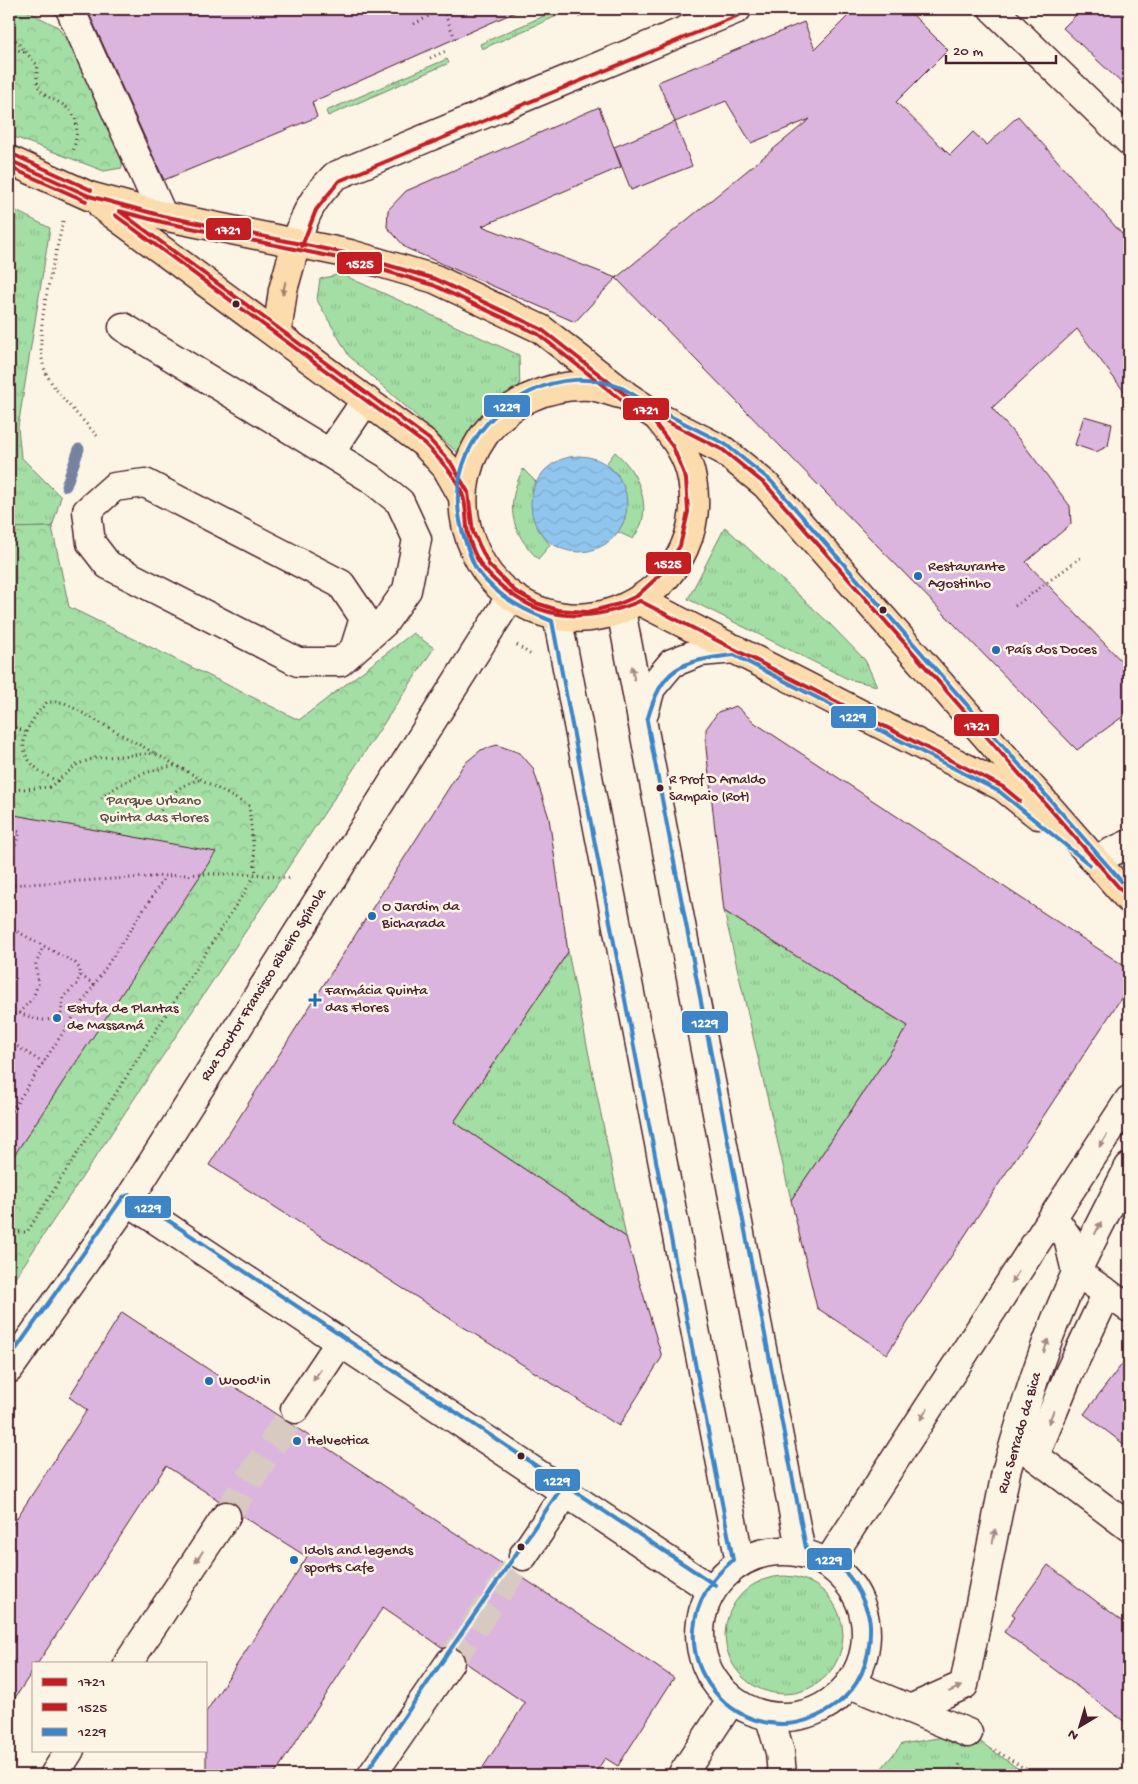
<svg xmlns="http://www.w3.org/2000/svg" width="1138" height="1784" font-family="'Gochi Hand',sans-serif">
  <defs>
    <pattern id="grass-tufts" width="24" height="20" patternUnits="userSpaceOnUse" patternTransform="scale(1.25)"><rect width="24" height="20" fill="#a3dea4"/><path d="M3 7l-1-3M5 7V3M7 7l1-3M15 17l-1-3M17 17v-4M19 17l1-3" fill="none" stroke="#8ebe8d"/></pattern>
    <pattern id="park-crowns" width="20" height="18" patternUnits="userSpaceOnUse" patternTransform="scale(1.25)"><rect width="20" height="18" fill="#a3dea4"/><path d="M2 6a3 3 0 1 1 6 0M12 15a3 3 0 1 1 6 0" fill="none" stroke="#8ebe8d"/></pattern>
    <pattern id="water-waves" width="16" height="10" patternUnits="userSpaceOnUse" patternTransform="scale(1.25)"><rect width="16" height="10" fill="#90c6ee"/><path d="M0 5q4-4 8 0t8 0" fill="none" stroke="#7eaacc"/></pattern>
  </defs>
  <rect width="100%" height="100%" fill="#fcf5e5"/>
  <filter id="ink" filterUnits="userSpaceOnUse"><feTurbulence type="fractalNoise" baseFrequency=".02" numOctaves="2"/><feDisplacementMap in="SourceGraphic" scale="10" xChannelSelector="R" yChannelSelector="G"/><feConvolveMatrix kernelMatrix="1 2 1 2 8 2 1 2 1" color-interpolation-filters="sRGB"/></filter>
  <g filter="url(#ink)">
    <g fill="url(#grass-tufts)" stroke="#767e68">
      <path d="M555,11L557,16L482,49L480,44Z"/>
      <path d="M447,59L449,63L328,116L326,111Z"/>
      <path d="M10,208L50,228L18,427L21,457L61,497L52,527L9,528Z"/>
      <path d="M341,274L519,355L520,393L486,411L459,454L349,356L317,300L320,279Z"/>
      <path d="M615,452C634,468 649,496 642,522C640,528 636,534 633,539L618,532L625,519L618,475L606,464Z"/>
      <path d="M523,469L536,482L532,488L538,529L550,545L538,559C510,531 505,505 523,469Z"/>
      <path d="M725,527L830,624L865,660L877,686L848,679L688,599Z"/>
      <path d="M724,911L908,1026L791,1200Z"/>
      <path d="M568,952L626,1237L454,1122Z"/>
      <circle cx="784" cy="1635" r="59"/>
      <path d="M968,1733L1027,1775H876L902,1744Z"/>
    </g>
    <g fill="url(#park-crowns)" stroke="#767e68">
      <path d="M9,9H23L58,27L89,74L122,146V168L104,171L9,135Z"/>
      <path d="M52,527L69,607L299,720L413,633L434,648L9,1287V528Z"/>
    </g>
    <circle fill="url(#water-waves)" stroke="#7483a0" cx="579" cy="504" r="48"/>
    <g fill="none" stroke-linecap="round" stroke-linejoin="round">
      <path stroke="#7483a0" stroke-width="11" d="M66,486L79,449"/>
    </g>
    <g fill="#dcb5de" stroke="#4a1f2b">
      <path d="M87,9H522L312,102L317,117L164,180Z"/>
      <path d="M855,9H907L948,50L896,102L950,155L973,132L987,145L1018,116L1129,242V398L1077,329L992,408L1024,445L1070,506L1071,524L1026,562L1129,669V712L1077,750L616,278L810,119L751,143L726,101L675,122L658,82L804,22L815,49Z"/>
      <path d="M1082,9H1129V90L1063,28Z"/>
      <path d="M599,107L621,167L482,226L616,278L575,322L406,248L387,227L388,210L406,191Z"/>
      <path d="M675,122L692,166L631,190L614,147Z"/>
      <path d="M1084,416L1112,424L1108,446L1096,452L1075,445Z"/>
      <path d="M736,706L755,723L1129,969V986L887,1354L817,1308L791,1200L908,1026L724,911L706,748V729L718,712Z"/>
      <path d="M497,745L520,753L533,768L549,818L568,952L454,1122L626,1237L662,1357L619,1426L209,1165L464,764L481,750Z"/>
      <path d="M9,814L216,852L9,1163Z"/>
      <path d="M122,1312L674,1678L618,1766L605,1758L594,1775H478L525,1703L466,1663L464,1655L458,1649L451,1646L443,1648L383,1607L274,1775H206V1712L307,1557L241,1515L240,1509L234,1503L221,1502L166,1466L38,1663H34V1669L9,1707V1530L87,1410L69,1397Z"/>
      <path d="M1129,1355V1448L1084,1414Z"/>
      <path d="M1048,1565L1129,1626V1725L1004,1632L1015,1616L1012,1614Z"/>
    </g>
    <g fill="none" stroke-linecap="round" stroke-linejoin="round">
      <g stroke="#d8cac0" stroke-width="28" stroke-dasharray="28 14" stroke-linecap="butt">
        <path d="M226,1516L295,1409"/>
        <path d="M450,1662L523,1556"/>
      </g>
      <defs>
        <g id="minor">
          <path d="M70,9L163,216"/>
          <path d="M993,9L1129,141"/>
          <path d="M296,244C305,213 312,199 335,176L737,9"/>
          <path d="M123,327L370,478L400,502L417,539L407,590L384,623L340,662H298L108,565L91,543L87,511L114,487L145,483L341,584L364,618L355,647"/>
          <path d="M330,453L366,400"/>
          <path d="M621,610L801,1553"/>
          <path d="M557,616L740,1562"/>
          <path d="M642,720L651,688L672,663L700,652L735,649"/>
          <path d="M1094,860L1129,844"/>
          <path d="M128,1201L712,1590"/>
          <path d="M1054,1218L1068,1238L1076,1272L1129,1308"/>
          <path d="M9,1369L128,1201L511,596"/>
          <path d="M295,1409L340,1342"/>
          <path d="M1020,1445L1129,1527"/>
          <path d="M1035,1456L1069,1373L1107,1293"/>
          <circle cx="783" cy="1634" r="83"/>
          <path d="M523,1556L565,1494"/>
          <path d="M827,1564L1129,1100"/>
          <path d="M128,1663L226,1516"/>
          <path d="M850,1684L968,1733"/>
          <path d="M910,1709L964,1685L1006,1472C1019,1427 1032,1381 1049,1337C1071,1278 1101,1223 1129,1167"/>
          <path d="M770,1718L780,1752L782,1775"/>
          <path d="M54,1775L70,1750"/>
          <path d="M372,1775L450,1662"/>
          <path d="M682,1775L731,1701"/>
        </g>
        <g id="major">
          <path d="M9,160L89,196L163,216L350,254L435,279L541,329L628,397L658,417L723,450L766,485L1129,899"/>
          <path d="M102,206L425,444L446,467L462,495"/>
          <path d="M277,334L283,290L296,244"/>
          <path d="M620,394C611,392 600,387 591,386C500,381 436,467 475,551C483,569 496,586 513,597C598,656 711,580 692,479C688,456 674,437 660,420"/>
          <path d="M640,601L1003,787L1038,815"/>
        </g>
      </defs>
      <use href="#minor" stroke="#4a1f2b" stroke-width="31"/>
      <use href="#major" stroke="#4a1f2b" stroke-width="31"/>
      <g stroke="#4a1f2b" stroke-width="3" stroke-dasharray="1 4" stroke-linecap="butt">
        <path d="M573,9L580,17"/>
        <path d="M443,10L455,38"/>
        <path d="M414,24L431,15"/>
        <path d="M9,33L38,66C30,105 63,93 75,118C79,128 75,143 73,153"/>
        <path d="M9,47L27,53"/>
        <path d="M430,58L446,51"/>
        <path d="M63,221C56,259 29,340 47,375C59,398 81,417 98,437"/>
        <path d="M1015,606L1083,556"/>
        <path d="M517,645L531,655"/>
        <path d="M9,729L10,725L25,732"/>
        <path d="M57,781L78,764L95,758L157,753"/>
        <path d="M9,790L50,787L57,781C12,759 17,735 47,702H63L249,806L256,874H201L9,885"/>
        <path d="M101,798C128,778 144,771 178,765"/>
        <path d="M158,815C171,793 177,786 202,779"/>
        <path d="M9,864L20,832L9,829L12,822"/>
        <path d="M9,927L75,963L80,969V975L95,985"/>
        <path d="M19,1013C34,1019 46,1024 61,1015L63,997L77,984L80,975"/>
        <path d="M9,1015L19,1013L33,998L38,984L36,964L43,947"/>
        <path d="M9,1041L43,1063"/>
        <path d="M9,1115L165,877"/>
        <path d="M9,1232H27L256,874L292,879"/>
        <path d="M995,1750L1035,1775"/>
        <path d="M957,1775L960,1763"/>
      </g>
      <use href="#minor" stroke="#fcf5e5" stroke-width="28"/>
      <use href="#major" stroke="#fcdcac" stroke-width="28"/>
      <defs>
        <g id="bus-1">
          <path d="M9,160L89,196L163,216L350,254L435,279L541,329L628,397L658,417L723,450L766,485L1129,899"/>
          <path d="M115,215L425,444C439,459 457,476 463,496C469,516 463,529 474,552C481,568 491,578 505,589C546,623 593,621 640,601"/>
          <path d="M640,601L1003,787L1020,801"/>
        </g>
        <g id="bus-2">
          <path d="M12,154L91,190"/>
          <path d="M9,167L86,201"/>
          <path d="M119,211L162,222L348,260L413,279L433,285L538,334L624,402L654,422L673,447L686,479L688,512L680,546L662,573L637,596L619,604L588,612L558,610L536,603L515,591L489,565L473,532L468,492L451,463L429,439Z"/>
          <path d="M302,246L316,210L339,181L739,15"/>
        </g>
        <g id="bus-3">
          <path d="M1090,865L1000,792L734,655C680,661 662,667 647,721L806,1548C835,1559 853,1574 864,1603C867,1610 870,1617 870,1625C871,1656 862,1685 837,1704C745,1774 633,1644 733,1560L552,621C524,611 495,595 477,570C472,562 469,552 466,543C443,478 471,421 530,392C559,377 592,376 622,388L668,415L725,444L771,481L1129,890"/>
          <path d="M9,1359L123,1197L130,1195L715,1585"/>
          <path d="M367,1771L560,1490"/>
        </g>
      </defs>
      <use href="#bus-1" stroke="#fcf5e5" stroke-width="8"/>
      <use href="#bus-2" stroke="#fcf5e5" stroke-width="8"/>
      <use href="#bus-3" stroke="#fcf5e5" stroke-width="8"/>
      <use href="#bus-1" stroke="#c61d23" stroke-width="4"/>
      <use href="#bus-2" stroke="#c61d23" stroke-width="4"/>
      <use href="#bus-3" stroke="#3d85c6" stroke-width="4"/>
    </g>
    <defs><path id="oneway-solid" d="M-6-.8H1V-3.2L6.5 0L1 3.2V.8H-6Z" transform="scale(1.25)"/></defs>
    <use fill="#a37e6c" href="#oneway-solid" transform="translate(284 288) rotate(103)"/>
    <g fill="#a38a88">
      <use href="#oneway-solid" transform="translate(633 673) rotate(-100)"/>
      <use href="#oneway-solid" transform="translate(1103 1141) rotate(122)"/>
      <use href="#oneway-solid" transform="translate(1098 1228) rotate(-63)"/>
      <use href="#oneway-solid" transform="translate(1015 1277) rotate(124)"/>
      <use href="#oneway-solid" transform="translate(1046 1346) rotate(-72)"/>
      <use href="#oneway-solid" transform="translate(317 1375) rotate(124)"/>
      <use href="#oneway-solid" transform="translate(924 1414) rotate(123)"/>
      <use href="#oneway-solid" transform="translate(1051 1417) rotate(112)"/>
      <use href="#oneway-solid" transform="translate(994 1536) rotate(-79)"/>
      <use href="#oneway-solid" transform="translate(199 1557) rotate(124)"/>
      <use href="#oneway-solid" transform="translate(955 1689) rotate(-25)"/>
    </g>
  </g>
  <g fill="#4a1f2b" stroke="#fcf5e5" stroke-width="2">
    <circle cx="236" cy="304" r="4.5"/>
    <circle cx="883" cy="610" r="4.5"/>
    <circle cx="660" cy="788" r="4.5"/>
    <circle cx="521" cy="1456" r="4.5"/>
    <circle cx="521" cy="1547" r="4.5"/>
  </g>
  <g fill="#1f6fb2" stroke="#fcf5e5" stroke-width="2">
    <circle cx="918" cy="576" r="5"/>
    <circle cx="996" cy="650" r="5"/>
    <circle cx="372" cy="916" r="5"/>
    <path d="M312.5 992.5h5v5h5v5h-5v5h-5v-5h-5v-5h5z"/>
    <circle cx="57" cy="1018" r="5"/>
    <circle cx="209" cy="1381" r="5"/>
    <circle cx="297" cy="1441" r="5"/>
    <circle cx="294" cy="1560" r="5"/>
  </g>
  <g text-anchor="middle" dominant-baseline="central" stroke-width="5" stroke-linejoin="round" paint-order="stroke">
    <g font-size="14" fill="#4a1f2b" stroke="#fcf5e5" text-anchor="start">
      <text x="669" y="780">R Prof D Arnaldo<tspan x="669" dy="17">Sampaio (Rot)</tspan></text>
    </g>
    <g font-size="15" fill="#4a1f2b" stroke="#fcf5e5" text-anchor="start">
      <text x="928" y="567">Restaurante<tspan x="928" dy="17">Agostinho</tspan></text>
      <text x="1006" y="650">País dos Doces</text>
      <text x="382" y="907">O Jardim da<tspan x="382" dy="17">Bicharada</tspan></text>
      <text x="325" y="991">Farmácia Quinta<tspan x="325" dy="17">das Flores</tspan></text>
      <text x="67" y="1009">Estufa de Plantas<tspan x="67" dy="17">de Massamá</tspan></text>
      <text x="219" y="1381">Wood'in</text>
      <text x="307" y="1441">Helvectica</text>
      <text x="304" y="1551">Idols and legends<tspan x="304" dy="17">sports Cafe</tspan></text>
    </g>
    <g font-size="15" fill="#604f49" stroke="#fcf5e5">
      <text x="154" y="801">Parque Urbano<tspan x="154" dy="17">Quinta das Flores</tspan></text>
    </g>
    <g font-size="15" fill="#4a1f2b" stroke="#fcf5e5">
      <text transform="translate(264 985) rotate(-58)">Rua Doutor Francisco Ribeiro Spínola</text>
      <text transform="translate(1020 1433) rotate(-74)">Rua Serrado da Bica</text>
    </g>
  </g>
  <g stroke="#fcf5e5" stroke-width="2">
    <rect x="205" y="217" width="47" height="24" rx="5" fill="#c61d23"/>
    <rect x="336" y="251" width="47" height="24" rx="5" fill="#c61d23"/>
    <rect x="483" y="394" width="48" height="24" rx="5" fill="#3d85c6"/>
    <rect x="622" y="397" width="48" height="24" rx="5" fill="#c61d23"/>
    <rect x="645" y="551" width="47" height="24" rx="5" fill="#c61d23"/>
    <rect x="830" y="705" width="47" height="24" rx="5" fill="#3d85c6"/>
    <rect x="953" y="713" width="47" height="24" rx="5" fill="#c61d23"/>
    <rect x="681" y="1010" width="48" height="24" rx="5" fill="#3d85c6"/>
    <rect x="124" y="1195" width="48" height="24" rx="5" fill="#3d85c6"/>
    <rect x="534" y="1468" width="47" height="24" rx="5" fill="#3d85c6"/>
    <rect x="806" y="1547" width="47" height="24" rx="5" fill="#3d85c6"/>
  </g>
  <g font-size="14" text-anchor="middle" font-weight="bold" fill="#fff">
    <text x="228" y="234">1721</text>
    <text x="360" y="268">1525</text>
    <text x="507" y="411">1229</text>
    <text x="646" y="414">1721</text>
    <text x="668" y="568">1525</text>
    <text x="853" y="721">1229</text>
    <text x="977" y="730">1721</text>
    <text x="705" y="1027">1229</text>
    <text x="148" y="1212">1229</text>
    <text x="557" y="1485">1229</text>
    <text x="829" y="1564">1229</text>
  </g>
  <rect width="1138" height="1784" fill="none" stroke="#fcf5e5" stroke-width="30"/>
  <rect x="15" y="15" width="1108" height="1754" fill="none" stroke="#4a1f2b" stroke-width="2" filter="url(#ink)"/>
  <rect x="32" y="1662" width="175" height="90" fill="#fcf5e5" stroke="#b59f9b"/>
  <rect x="42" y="1678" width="25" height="8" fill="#c61d23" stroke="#b59f9b"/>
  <text x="78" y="1686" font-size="15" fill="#4a1f2b">1721</text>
  <rect x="42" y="1703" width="25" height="8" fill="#c61d23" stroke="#b59f9b"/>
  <text x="78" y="1712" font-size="15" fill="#4a1f2b">1525</text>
  <rect x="42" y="1728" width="25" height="8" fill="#3d85c6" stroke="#b59f9b"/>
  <text x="78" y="1736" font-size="15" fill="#4a1f2b">1229</text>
  <g transform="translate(1080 1726) rotate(218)" stroke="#fcf5e5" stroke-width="4" paint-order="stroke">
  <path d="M0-4L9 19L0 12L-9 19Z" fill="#4a1f2b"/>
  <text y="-8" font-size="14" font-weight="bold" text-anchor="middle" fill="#4a1f2b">N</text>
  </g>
  <path d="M946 55v8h110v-8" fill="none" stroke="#4a1f2b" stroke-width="2.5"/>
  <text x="953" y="55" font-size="15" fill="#4a1f2b" stroke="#fcf5e5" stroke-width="4" paint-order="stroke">20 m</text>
</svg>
